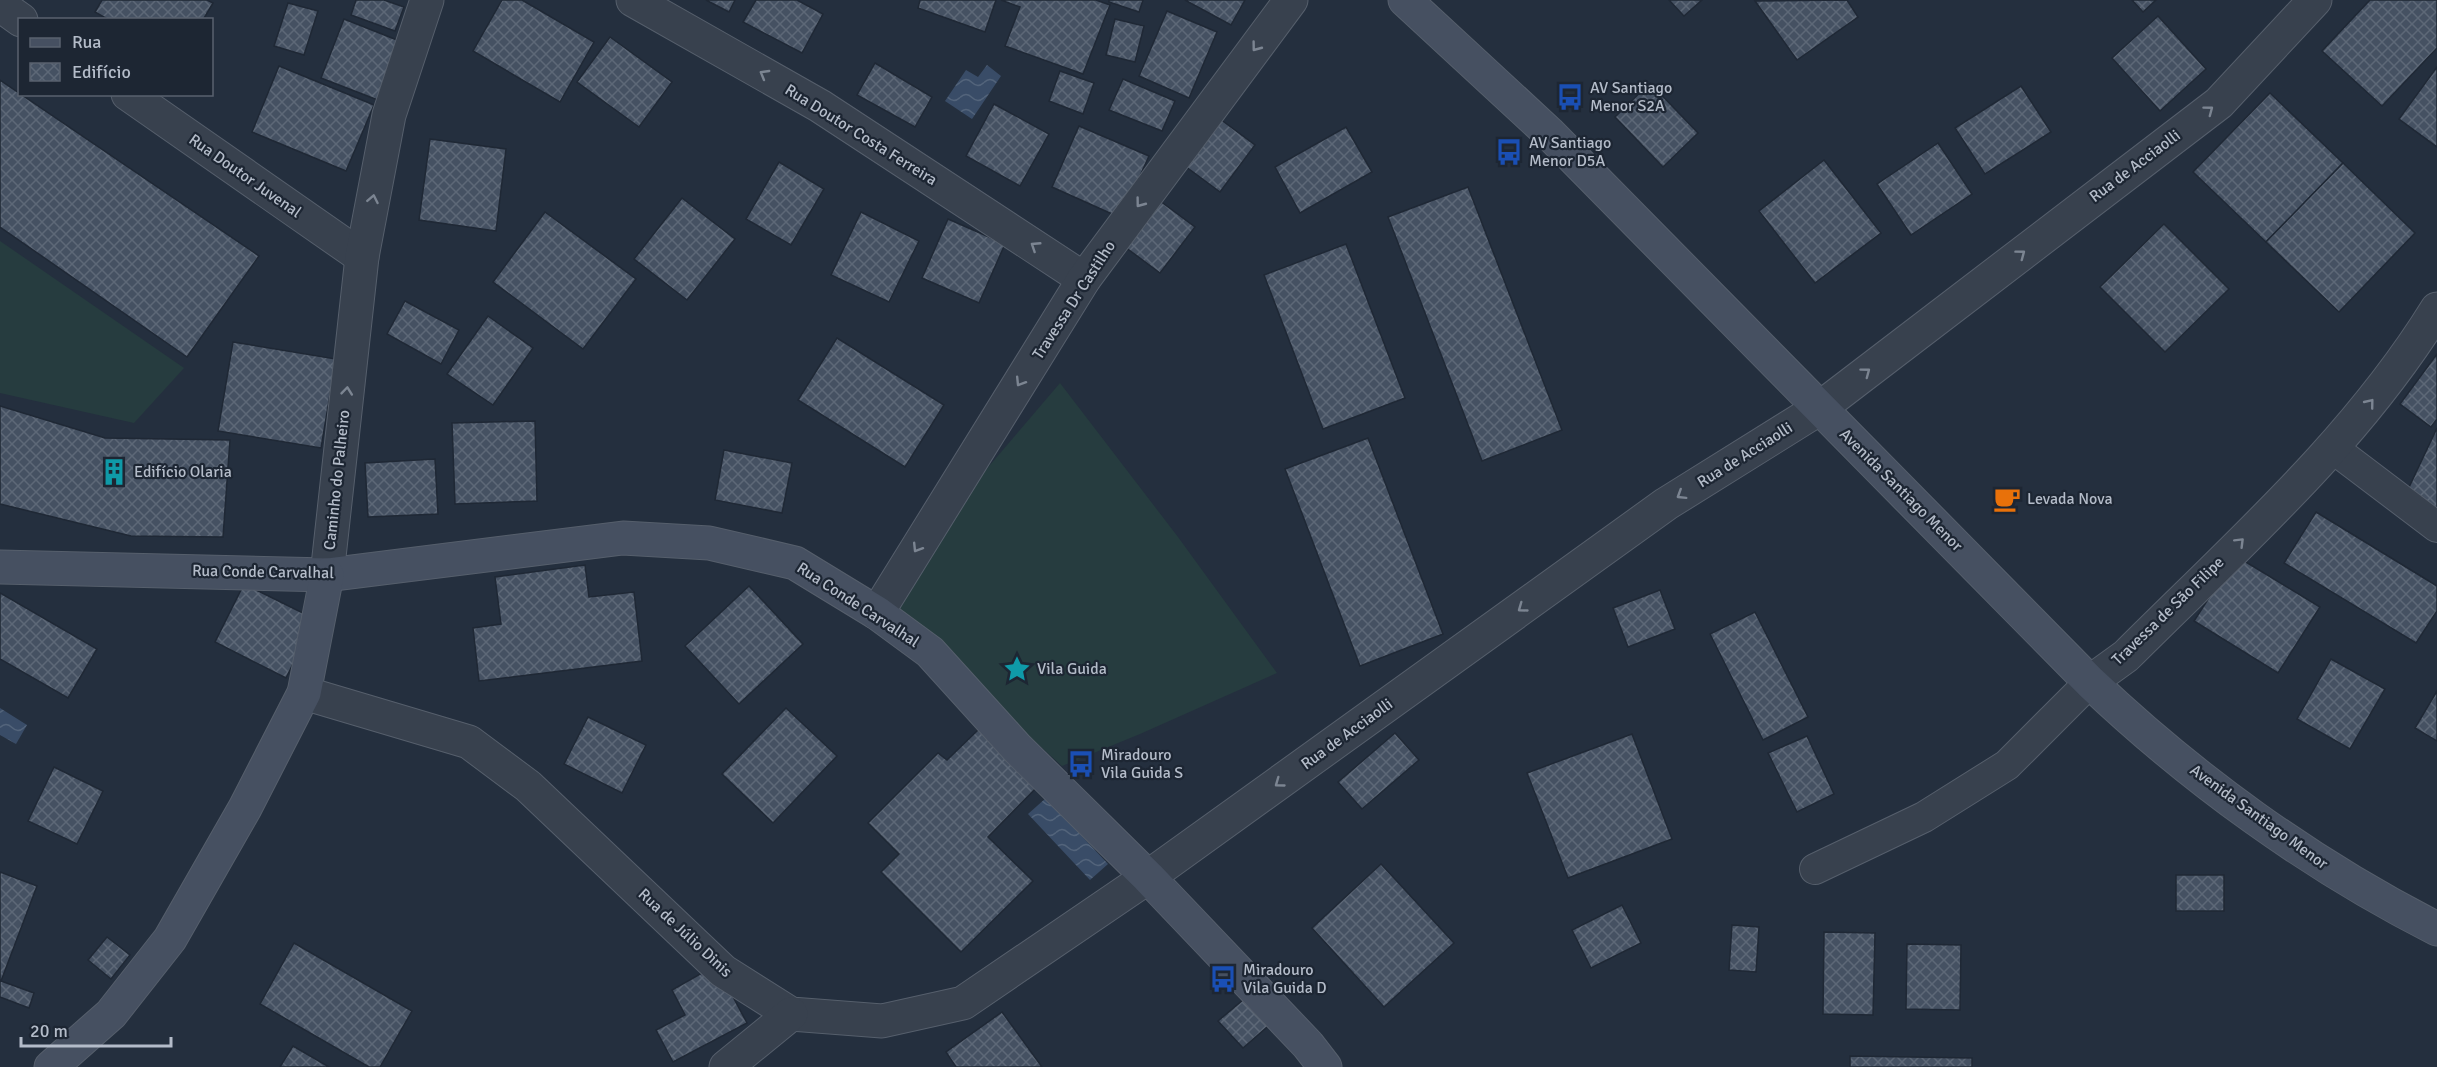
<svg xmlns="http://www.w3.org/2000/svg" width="2437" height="1067" font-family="Signika,sans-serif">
  <defs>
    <pattern id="water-waves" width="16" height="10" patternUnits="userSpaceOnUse" patternTransform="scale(1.5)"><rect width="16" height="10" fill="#394c67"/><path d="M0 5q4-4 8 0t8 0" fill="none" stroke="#53647b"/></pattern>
    <pattern id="building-cross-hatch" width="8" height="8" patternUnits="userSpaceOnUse" patternTransform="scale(1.5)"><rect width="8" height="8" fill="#455162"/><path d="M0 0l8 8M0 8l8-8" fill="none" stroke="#5d6877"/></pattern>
  </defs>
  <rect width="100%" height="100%" fill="#242f3e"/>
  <g fill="#263c3f">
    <path d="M0,241L184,368L134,423L0,393Z"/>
    <path d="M1060,383L1178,537L1277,673L1140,734L1062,766L892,613L984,472Z"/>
  </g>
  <g fill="url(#water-waves)">
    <path d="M987,65L1001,76L972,119L945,101L966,70L978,77Z"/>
    <path d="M0,708L27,725L16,744L0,735Z"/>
    <path d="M1046,798L1108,864L1090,880L1028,814Z"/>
  </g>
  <g fill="url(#building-cross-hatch)" stroke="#1f2835" stroke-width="1.5">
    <path d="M102,0H207L213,3L203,20H109L95,12Z"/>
    <path d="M356,0H384L404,7L395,31L351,15Z"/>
    <path d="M502,0H522L594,42L560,102L473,51Z"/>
    <path d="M706,0H735L729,12Z"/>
    <path d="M756,0H797L823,14L802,53L743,22Z"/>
    <path d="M920,0H996L985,32L918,8Z"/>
    <path d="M1001,0H1096L1110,5L1083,74L1005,46L1020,7Z"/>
    <path d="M1109,0H1143L1139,12L1109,2Z"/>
    <path d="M1185,0H1245L1231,25Z"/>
    <path d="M1669,0H1702L1684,16Z"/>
    <path d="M1847,0L1858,17L1797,60L1755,1Z"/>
    <path d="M2132,0H2156L2143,12Z"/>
    <path d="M2370,0H2437V48L2382,106L2322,51Z"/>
    <path d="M288,3L318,11L304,55L274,46Z"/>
    <path d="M1167,11L1217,32L1189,98L1139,76Z"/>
    <path d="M2158,16L2206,69L2160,111L2112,58Z"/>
    <path d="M344,19L407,44L383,102L321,78Z"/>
    <path d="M1115,19L1144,26L1135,62L1106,55Z"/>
    <path d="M610,37L672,82L639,127L577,82Z"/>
    <path d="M875,63L932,97L915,127L857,95Z"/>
    <path d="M279,66L374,105L346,171L252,132Z"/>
    <path d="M2437,67V147L2399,119Z"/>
    <path d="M1060,71L1094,83L1083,114L1049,101Z"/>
    <path d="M1123,79L1175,101L1162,131L1109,110Z"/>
    <path d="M0,80L259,256L187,357L0,227Z"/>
    <path d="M1650,83L1698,133L1663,167L1615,117Z"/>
    <path d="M2021,86L2051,132L1985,174L1955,128Z"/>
    <path d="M2270,93L2343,163L2266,242L2193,172Z"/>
    <path d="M994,104L1049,134L1020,186L966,156Z"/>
    <path d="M1216,116L1255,145L1220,192L1181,163Z"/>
    <path d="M1079,126L1149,156L1121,218L1052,187Z"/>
    <path d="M1346,127L1372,172L1300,213L1275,167Z"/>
    <path d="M430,139L506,149L496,231L419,220Z"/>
    <path d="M1938,143L1972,194L1911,235L1877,184Z"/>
    <path d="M1824,160L1881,233L1815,283L1759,211Z"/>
    <path d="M779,162L824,189L791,245L746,219Z"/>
    <path d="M2343,163L2415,233L2339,312L2266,242Z"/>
    <path d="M1468,187L1562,430L1482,461L1388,217Z"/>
    <path d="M682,198L735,239L687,300L634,259Z"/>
    <path d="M1156,198L1195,227L1160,273L1121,244Z"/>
    <path d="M545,212L636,279L583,349L493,282Z"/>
    <path d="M861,212L919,241L889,302L831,275Z"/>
    <path d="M948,219L1005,244L979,303L922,278Z"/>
    <path d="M2164,224L2229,289L2165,352L2100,287Z"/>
    <path d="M1346,244L1405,398L1323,429L1264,275Z"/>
    <path d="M405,301L459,330L441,364L387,334Z"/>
    <path d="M488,316L533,348L493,405L447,374Z"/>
    <path d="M837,338L944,405L905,467L798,400Z"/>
    <path d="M233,342L336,359L321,448L218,431Z"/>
    <path d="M2437,354V419L2431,427L2400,404Z"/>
    <path d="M0,406L105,438L230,440L223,537L131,536L0,504Z"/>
    <path d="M535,421L537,501L455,504L452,423Z"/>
    <path d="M2437,428V516L2403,500Z"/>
    <path d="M1368,438L1443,634L1360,666L1285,469Z"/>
    <path d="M724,450L792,463L782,513L715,500Z"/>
    <path d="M435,459L438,514L368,517L365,463Z"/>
    <path d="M2316,512L2437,586V611L2416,643L2284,563Z"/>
    <path d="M2236,556L2320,607L2278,673L2194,621Z"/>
    <path d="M585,565L589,597L634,592L642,661L479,681L473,628L501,624L495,577Z"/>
    <path d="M244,584L315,619L286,678L215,642Z"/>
    <path d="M749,586L803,644L739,704L685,646Z"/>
    <path d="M1660,590L1675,629L1628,647L1613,608Z"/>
    <path d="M0,593L97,649L68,698L0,659Z"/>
    <path d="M1755,612L1808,717L1763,740L1710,634Z"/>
    <path d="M2331,659L2385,689L2350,749L2297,719Z"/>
    <path d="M2437,691V741L2415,728Z"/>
    <path d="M786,708L837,756L773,823L722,774Z"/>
    <path d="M588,717L646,745L622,793L564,764Z"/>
    <path d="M979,729L1037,787L988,837L1033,881L961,952L881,872L899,854L868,823L938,753L947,760Z"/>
    <path d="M1395,733L1419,760L1362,809L1338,782Z"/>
    <path d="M1632,734L1672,839L1568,878L1527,773Z"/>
    <path d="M1807,736L1834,794L1797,812L1768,753Z"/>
    <path d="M54,767L103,791L77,844L28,821Z"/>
    <path d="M1381,864L1454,943L1384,1007L1312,928Z"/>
    <path d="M0,872L37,886L1,981L34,993L29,1008L0,997Z"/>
    <rect x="2176" y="875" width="48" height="36"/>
    <path d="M1622,905L1641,943L1591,968L1572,930Z"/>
    <path d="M1732,925L1759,927L1756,972L1729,970Z"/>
    <path d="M1824,932L1875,933L1873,1015L1823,1014Z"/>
    <path d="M107,937L130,955L111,979L88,960Z"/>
    <path d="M294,943L412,1011L380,1067H369L260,1004Z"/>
    <path d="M1907,944L1961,945L1960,1010L1906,1009Z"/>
    <path d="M716,965L747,1023L673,1062L656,1030L685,1015L672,990Z"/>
    <path d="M1250,994L1273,1022L1243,1048L1218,1021Z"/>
    <path d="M1002,1012L1042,1067H956L946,1052Z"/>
    <path d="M293,1046L329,1067H280Z"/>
    <path d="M1850,1056L1972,1058V1067H1850Z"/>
  </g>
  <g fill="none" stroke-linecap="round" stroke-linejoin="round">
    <defs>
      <g id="lane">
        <path d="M2334,449L2437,527"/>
        <path d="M1815,869L1924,817L2007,765L2090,682"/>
      </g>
      <g id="street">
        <path d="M633,0L820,106L1084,279"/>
        <path d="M0,5L21,20"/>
        <path d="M128,94L362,257"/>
        <path d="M327,575L362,257L389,115L427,0"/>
        <path d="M877,613L1084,279L1291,0"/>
        <path d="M2090,682L2126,656C2235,547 2355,442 2437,309"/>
        <path d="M304,693L469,742L528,786L723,971L791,1014L882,1021L963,1003L1148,877L1666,504L1820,408L2219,103L2315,0"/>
        <path d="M726,1067L791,1014"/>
      </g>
      <g id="secondary">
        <path d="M1405,0L1549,133L2090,682C2192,779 2311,865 2437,929"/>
        <path d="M0,567L327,575L623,538L709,543L795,563L877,613L930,652L1017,748L1148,877L1308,1045L1325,1067"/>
        <path d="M51,1067L111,1014L170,939L245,808L304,693L327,575"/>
      </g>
    </defs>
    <use href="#lane" stroke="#565f6c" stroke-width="32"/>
    <use href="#street" stroke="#565f6c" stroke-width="35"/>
    <use href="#secondary" stroke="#565f6c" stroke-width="35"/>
    <use href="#lane" stroke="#38414e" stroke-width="30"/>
    <use href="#street" stroke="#38414e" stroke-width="33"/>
    <use href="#secondary" stroke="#465061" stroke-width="33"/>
  </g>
  <defs><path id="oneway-chevron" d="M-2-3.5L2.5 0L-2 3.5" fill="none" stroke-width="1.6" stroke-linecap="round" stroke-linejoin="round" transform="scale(1.5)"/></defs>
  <g stroke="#7c8592">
    <use href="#oneway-chevron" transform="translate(1256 47) rotate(127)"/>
    <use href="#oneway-chevron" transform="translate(764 74) rotate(-150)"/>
    <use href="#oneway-chevron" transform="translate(2209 110) rotate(-37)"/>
    <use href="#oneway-chevron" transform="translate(373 199) rotate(-79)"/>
    <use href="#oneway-chevron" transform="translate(1140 203) rotate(127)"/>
    <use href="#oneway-chevron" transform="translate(1035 246) rotate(-147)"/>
    <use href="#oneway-chevron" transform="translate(2021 254) rotate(-37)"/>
    <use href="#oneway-chevron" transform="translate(1866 372) rotate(-37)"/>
    <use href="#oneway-chevron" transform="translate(1020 382) rotate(122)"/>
    <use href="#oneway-chevron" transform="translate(347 391) rotate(-84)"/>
    <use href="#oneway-chevron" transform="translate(2370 403) rotate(-51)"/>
    <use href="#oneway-chevron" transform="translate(1681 495) rotate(148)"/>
    <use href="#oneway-chevron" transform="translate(2240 542) rotate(-45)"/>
    <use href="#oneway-chevron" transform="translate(917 548) rotate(122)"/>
    <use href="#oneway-chevron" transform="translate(1522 608) rotate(144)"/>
    <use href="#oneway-chevron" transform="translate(1279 783) rotate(144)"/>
  </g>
  <defs>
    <symbol id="bus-bare" viewBox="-9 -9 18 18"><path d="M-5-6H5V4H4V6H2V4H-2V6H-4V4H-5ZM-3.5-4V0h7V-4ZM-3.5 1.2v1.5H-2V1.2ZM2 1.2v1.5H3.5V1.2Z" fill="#1a4fb4" stroke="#1d2633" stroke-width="2.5" paint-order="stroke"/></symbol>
    <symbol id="building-bare" viewBox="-9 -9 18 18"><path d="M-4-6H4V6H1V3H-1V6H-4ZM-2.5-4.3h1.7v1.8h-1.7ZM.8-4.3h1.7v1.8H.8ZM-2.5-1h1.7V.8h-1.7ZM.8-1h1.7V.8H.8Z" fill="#0f9aa8" stroke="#1d2633" stroke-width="2.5" paint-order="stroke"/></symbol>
    <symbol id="cafe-bare" viewBox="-9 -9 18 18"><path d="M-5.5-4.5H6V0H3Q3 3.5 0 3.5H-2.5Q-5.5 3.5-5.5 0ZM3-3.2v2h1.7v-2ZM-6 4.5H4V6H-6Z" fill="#e8710a" stroke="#1d2633" stroke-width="2.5" paint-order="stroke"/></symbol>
    <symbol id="sight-bare" viewBox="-9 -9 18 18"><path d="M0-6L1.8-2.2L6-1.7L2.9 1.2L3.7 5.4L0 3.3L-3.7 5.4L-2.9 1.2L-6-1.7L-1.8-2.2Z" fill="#0f9aa8" stroke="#1d2633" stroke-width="2.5" paint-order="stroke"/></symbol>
  </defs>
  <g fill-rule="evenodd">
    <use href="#bus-bare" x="1551" y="78" width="38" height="38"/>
    <use href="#bus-bare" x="1490" y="133" width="38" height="38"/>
    <use href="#building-bare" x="95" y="453" width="38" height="38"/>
    <use href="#cafe-bare" x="1988" y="480" width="38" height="38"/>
    <use href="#sight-bare" x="998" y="650" width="38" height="38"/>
    <use href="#bus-bare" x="1062" y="745" width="38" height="38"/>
    <use href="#bus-bare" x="1204" y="960" width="38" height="38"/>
  </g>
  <g text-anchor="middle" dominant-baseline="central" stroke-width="4.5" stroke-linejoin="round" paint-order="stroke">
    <g font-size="16" fill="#b4bcc9" stroke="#1d2633" text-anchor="start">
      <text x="1590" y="88">AV Santiago<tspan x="1590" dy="18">Menor S2A</tspan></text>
      <text x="1529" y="143">AV Santiago<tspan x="1529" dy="18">Menor D5A</tspan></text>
      <text x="134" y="472">Edifício Olaria</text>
      <text x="2027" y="499">Levada Nova</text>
      <text x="1037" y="669">Vila Guida</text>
      <text x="1101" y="755">Miradouro<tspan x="1101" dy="18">Vila Guida S</tspan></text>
      <text x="1243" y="970">Miradouro<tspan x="1243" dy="18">Vila Guida D</tspan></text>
    </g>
    <g font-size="16" fill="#b4bcc9" stroke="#1d2633">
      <text transform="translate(861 135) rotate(32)">Rua Doutor Costa Ferreira</text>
      <text transform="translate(2135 166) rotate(-37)">Rua de Acciaolli</text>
      <text transform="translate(245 176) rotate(35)">Rua Doutor Juvenal</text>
      <text transform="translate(1074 300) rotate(-57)">Travessa Dr Castilho</text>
      <text transform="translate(1745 455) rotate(-32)">Rua de Acciaolli</text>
      <text transform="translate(337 480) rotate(-84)">Caminho do Palheiro</text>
      <text transform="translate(1901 490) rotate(45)">Avenida Santiago Menor</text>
      <text transform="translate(263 572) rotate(1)">Rua Conde Carvalhal</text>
      <text transform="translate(858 605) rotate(33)">Rua Conde Carvalhal</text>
      <text transform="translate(2168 611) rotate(-44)">Travessa de São Filipe</text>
      <text transform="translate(1347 734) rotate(-36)">Rua de Acciaolli</text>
      <text transform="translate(2259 817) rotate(36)">Avenida Santiago Menor</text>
      <text transform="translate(685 933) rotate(43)">Rua de Júlio Dinis</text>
    </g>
  </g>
  <rect x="18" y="18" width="195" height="78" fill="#1d2633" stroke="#59626f" stroke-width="1.5"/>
  <rect x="30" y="38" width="30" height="9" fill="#465061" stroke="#59626f" stroke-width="1.5"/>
  <text x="72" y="48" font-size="18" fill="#b4bcc9">Rua</text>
  <rect x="30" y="63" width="30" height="18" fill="url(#building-cross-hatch)" stroke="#59626f" stroke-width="1.5"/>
  <text x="72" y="78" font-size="18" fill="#b4bcc9">Edifício</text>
  <path d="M21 1037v9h150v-9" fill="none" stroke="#b4bcc9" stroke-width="3"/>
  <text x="30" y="1037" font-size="18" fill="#b4bcc9" stroke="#1d2633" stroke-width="4.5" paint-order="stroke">20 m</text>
</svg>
